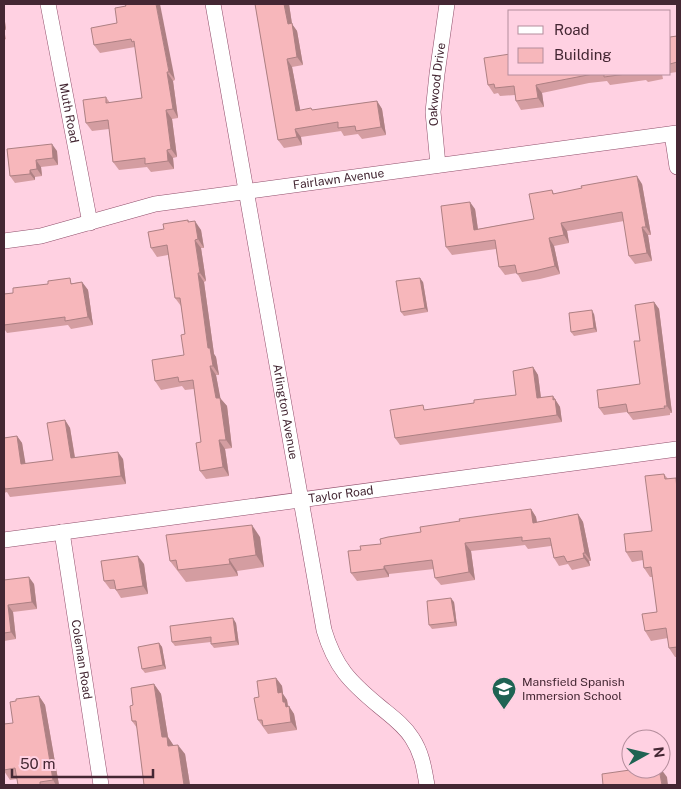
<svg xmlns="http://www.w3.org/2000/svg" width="681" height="789" font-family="'Public Sans',sans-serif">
  <rect width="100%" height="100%" fill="#ffd1e2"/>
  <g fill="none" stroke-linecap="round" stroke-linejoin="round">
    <defs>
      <g id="minor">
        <path id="s1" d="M48,4L90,223"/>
        <path id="s2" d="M213,4L324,630C335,667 350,682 379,706C391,716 404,725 412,738C422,753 424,768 427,785"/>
        <path d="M672,134L677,167"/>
        <path id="s3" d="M438,165L433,112L437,74L447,4"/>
        <path id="s4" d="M4,241L41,236L155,204L677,133"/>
        <path id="s5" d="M62,532L101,785"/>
        <path id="s6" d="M4,540L677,449"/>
      </g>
    </defs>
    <use href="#minor" stroke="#904f6b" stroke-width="16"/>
    <use href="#minor" stroke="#fff" stroke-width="15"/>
  </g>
  <g fill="#d49da1">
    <path d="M255,4H289L292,24L297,31L303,65L292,67L300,110H313L377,101L382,109L386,135L362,139L358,134L344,136L341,131L301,137L302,145L284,148L278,140Z"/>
    <path d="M126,6L175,80L173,81L178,118L172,119L177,157L173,158L174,169L151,172L147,167L119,170L113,162L109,129L92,131L86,123L106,97L110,103L142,98L135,47L100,53L94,45L117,23Z"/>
    <path d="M4,13L6,30H4L6,39L4,40Z"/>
    <path d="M677,36V72L670,73V37Z"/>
    <path d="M510,74H666H662L663,79L648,82L646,80L610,85L607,81L589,83L542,93L544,107L521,110L516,101L515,95L500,96L498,93L494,94L488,85Z"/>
    <path d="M7,149L57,151L58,165L41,167L42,176L35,177V180L15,183L10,176Z"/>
    <path d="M642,184L651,235H648L652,261L635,264L629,256L624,221L567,231L569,243L554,246L560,274L540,279L522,282L517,273L505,275L499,267L496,249L452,255L446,247L475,209L478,229L534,219L552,190L554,194Z"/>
    <path d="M188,220L189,222L201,230L204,248H201L206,281L204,282L214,354L216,357L219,375H216L220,398L227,406L232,448L225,449L229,476L206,479L200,471L201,442L194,389L185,390L182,386L161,390L155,381L184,355L185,334L181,306L175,298L168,255L157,257L151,248Z"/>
    <path d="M82,282L88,290L93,325L71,329L68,325L7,333L5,330H4V294L13,293L48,284L74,283Z"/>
    <path d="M423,282L428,312L404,316L401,312Z"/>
    <path d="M654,302L659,309L672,413H670V415L633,420L627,412L604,415L599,408L640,384V341Z"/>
    <path d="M594,314L597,332L574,336L571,332Z"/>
    <path d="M533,367L538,375L541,398L553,396L560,407L562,422L400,445L395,438L427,410L474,403L516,395Z"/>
    <path d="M65,420L70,428L75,457L123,459L126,484L10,497L7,492L4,493V438L17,436L22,443L25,464L53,460Z"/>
    <path d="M664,474L668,479L677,480V657H675L669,648L668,638L651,641L645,631L657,612L653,577H650L644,568L643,560L632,562L626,552L652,531Z"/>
    <path d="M531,509L536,517L537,522L578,514L583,522L591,561H589L590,566L572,570L568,564L559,566L554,558L551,546L528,549L525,545L471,551L475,580L441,585L435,578L434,569L389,574V577L357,581L351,573L361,550L421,532Z"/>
    <path d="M260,537L264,567L237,571L238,576L186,582L170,561Z"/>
    <path d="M144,564L148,594L121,598L116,590V589H110L104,581Z"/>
    <path d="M4,580L34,584L37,609L13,612L16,639L4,641Z"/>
    <path d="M454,602L457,626L432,629L429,625Z"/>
    <path d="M236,623L239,645L214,648L211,644V642L175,646L172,642Z"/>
    <path d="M159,643L162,647L166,669L145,673L142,669Z"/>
    <path d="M276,678L282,686L283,694L287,700L288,706L294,714L297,730L268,734L258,720L259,697Z"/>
    <path d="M154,684L161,694L168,737L173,745L185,754L190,785H144L137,728L132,721L133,705Z"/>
    <path d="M39,696L45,705L59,785H18L17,779L10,780L4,771L13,723L16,701Z"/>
  </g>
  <g fill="#ad8083">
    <path d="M156,4H160L175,80L169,72Z"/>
    <path d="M284,4H289L292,24L297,31L303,65L297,57L288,24Z"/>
    <path d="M4,13V14L6,30L4,26Z"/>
    <path d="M287,59L292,67L302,119L296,111Z"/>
    <path d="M167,72L173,81L178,118L173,109Z"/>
    <path d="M536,85L542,93L544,107L538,98Z"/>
    <path d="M377,101L382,109L386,135L381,127Z"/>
    <path d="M166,110L172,119L177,157L171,149Z"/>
    <path d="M295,129L301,137L302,145L297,137Z"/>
    <path d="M52,144L57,151L58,165L53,158Z"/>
    <path d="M167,150L173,158L174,169L168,161Z"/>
    <path d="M36,160L41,167L42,176L37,169Z"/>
    <path d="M30,170L35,177V180L30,174Z"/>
    <path d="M637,176L642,184L651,235L646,227Z"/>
    <path d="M470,202L475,209L479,237L474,230Z"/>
    <path d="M195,221L201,230L204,248L198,239Z"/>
    <path d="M561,223L567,231L569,243L564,235Z"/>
    <path d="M642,227L648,235L652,261L647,253Z"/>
    <path d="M549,238L554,246L560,274L555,266Z"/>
    <path d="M195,240L201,248L206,281L200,273Z"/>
    <path d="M198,273L204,282L214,354L216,357L219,375L213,366L208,348Z"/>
    <path d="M420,278L423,282L428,312L425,308Z"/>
    <path d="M82,282L88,290L93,325L88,317Z"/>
    <path d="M654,302L659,309L672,413L667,406Z"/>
    <path d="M592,310L594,314L597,332L594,328Z"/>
    <path d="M210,366L216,375L221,401L220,398L227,406L232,448L226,440L216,398Z"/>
    <path d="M533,367L538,375L542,406L537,398Z"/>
    <path d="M553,396L560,407L562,422L557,415Z"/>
    <path d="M65,420L70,428L76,465L71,458Z"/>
    <path d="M17,436L22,443L27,472L21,464Z"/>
    <path d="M219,440L225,449L229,476L223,467Z"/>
    <path d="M118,452L123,459L126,484L121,476Z"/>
    <path d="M531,509L536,517L538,530L533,523Z"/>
    <path d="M578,514L583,522L591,561L585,553Z"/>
    <path d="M252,525L260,537L264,567L256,555Z"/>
    <path d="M465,543L471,551L475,580L469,572Z"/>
    <path d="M583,553L589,561L590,566L584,558Z"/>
    <path d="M138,556L144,564L148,594L143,586Z"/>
    <path d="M229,559L237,571L238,576L230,564Z"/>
    <path d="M384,566L389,574V577L384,569Z"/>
    <path d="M29,577L34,584L37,609L32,602Z"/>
    <path d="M451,598L454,602L457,626L455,622Z"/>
    <path d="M8,605L13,612L16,639L11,632Z"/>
    <path d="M233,618L236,623L239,645L236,641Z"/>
    <path d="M159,643L162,647L166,669L163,665Z"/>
    <path d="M276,678L282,686L283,694L287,700L288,707L289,706L294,714L297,730L291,722L286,707L278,693Z"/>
    <path d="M154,684L161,694L168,737L174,746L175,756L162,737Z"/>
    <path d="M39,696L45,705L59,785H56L53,780Z"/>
    <path d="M178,745L185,754L190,785H184Z"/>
    <path d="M659,769H661L667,777L668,785H662Z"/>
  </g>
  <g fill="#f7b7bb" stroke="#ad8083">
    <path d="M125,4H156L169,72H167L173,109L166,110L171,149L167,150L168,161L145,164V158L113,162L108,120L86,123L83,100L106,97V103L142,98L134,41L132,42L131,39L94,45L91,28L117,23L115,8L126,6Z"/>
    <path d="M255,4H284L288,24L292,23L297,57L287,59L296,111L311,108L312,110L377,101L381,127L356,131L355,126L338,128V122L295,129L297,137L278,140Z"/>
    <path d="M677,36V62L670,64V37Z"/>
    <path d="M510,54V74H593L536,85L538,98L516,101L514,86L495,88L494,84L488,85L484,58Z"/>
    <path d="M604,74H626L604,77Z"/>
    <path d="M52,144L53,158L36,160L37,169L30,170V174L10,176L7,149Z"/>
    <path d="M637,176L646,227H642L647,253L629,256L622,212L561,223L564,235L549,238L555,266L534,271L517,274L515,265L499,267L495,240L446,247L441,206L470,202L474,230L534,219L529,194L552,190L553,194L582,188L581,186Z"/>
    <path d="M188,220V222L195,221L198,239L195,240L200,273H198L208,348H210L213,366H210L216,398H220L226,440H219L223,467L200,471L196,443L201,442L193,380L179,382L178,377L155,381L152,360L184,355L181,335L185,334L180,298H175L167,245L151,248L148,232L164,229L163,224Z"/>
    <path d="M70,278L71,284L82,282L88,317L65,321V317L4,325V294L13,293V288L48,284V281Z"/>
    <path d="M420,278L425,308L401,312L396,281Z"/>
    <path d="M654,302L667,406H664L665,408L628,413L626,404L599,408L597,390L640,384L634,341H640L635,305Z"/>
    <path d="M592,310L594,328L571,332L569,313Z"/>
    <path d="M533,367L537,398L553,396V400L555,399L557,415L395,438L390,410L423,405L424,410L474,403V400L516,395L513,371Z"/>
    <path d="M65,420L71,458L118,452L121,476L5,489L4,485V438L17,436L21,464L53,460L47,423Z"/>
    <path d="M664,474L665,479L676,478L677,490V647L669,648L666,628L645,631L642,614L657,612L651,567L644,568L642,551L626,552L624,534L652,531L645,476Z"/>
    <path d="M531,509L533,523L578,514L585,553H583L584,558L567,562L564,556L554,558L550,538L522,541V537L465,543L469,572L435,578L432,560L384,566V569L351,573L348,551L361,550L360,546L381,544L380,539L388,537L421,532L420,527L460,521L459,519Z"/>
    <path d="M252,525L256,555L229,559L230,564L178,570L176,560L170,561L166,535Z"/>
    <path d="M138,556L143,586L116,590L114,580L104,581L101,561Z"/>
    <path d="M29,577L32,602L8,605L11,632L4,633V580Z"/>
    <path d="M451,598L455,622L429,625L427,601Z"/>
    <path d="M233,618L236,641L211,644V637L172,642L170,626Z"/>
    <path d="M159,643L163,665L142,669L138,647Z"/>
    <path d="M276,678L278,693L282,692L283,702H285L286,707L289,706L291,722L263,726L262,720H258L254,698L259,697L257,681Z"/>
    <path d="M154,684L162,737H167L168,746L178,745L184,785H144L136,721H132L130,706L133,705L131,688Z"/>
    <path d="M39,696L53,780L40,782V785H18L15,768L4,770V724L13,723L10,702L16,701V699Z"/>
    <path d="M637,769H659L662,785H603L602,774Z"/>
  </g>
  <defs>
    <symbol id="school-pin" viewBox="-11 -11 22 30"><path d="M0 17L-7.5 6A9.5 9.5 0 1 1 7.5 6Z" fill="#1f6353" stroke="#ffd1e2"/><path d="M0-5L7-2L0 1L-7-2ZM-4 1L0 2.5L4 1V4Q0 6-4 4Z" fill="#fff"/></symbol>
  </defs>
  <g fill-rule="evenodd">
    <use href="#school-pin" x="490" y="675" width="28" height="38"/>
  </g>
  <g text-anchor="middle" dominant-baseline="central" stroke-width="5" stroke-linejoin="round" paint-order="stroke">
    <g font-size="12" fill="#442733" stroke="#ffd1e2">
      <text stroke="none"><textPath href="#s3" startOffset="81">Oakwood Drive</textPath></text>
      <text stroke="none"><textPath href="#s1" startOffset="111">Muth Road</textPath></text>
      <text stroke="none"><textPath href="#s4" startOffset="341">Fairlawn Avenue</textPath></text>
      <text stroke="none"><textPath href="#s2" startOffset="414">Arlington Avenue</textPath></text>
      <text stroke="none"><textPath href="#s6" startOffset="340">Taylor Road</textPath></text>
      <text stroke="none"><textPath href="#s5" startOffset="129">Coleman Road</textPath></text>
    </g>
    <g font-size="12" fill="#442733" stroke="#ffd1e2" text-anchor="start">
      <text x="522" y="682">Mansfield Spanish<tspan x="522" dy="14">Immersion School</tspan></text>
    </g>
  </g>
  <rect width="681" height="789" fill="none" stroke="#442733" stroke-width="10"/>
  <rect x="508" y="10" width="162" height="65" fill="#ffd1e2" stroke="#b48d9c"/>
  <rect x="518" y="26" width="25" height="8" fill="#ffffff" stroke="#b48d9c"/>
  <text x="554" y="35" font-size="15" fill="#442733">Road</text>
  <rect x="518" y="48" width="25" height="15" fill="#f7b7bb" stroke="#b48d9c"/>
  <text x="554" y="60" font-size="15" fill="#442733">Building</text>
  <g transform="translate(646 754) rotate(82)"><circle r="24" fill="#ffd1e2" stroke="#b48d9c"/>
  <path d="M0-4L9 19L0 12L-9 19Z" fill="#1f6353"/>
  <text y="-8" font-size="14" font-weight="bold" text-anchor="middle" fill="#442733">N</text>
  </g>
  <path d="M12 769v8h141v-8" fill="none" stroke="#442733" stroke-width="2.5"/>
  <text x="20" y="769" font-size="15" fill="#442733" stroke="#ffd1e2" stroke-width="4" paint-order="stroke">50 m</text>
</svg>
